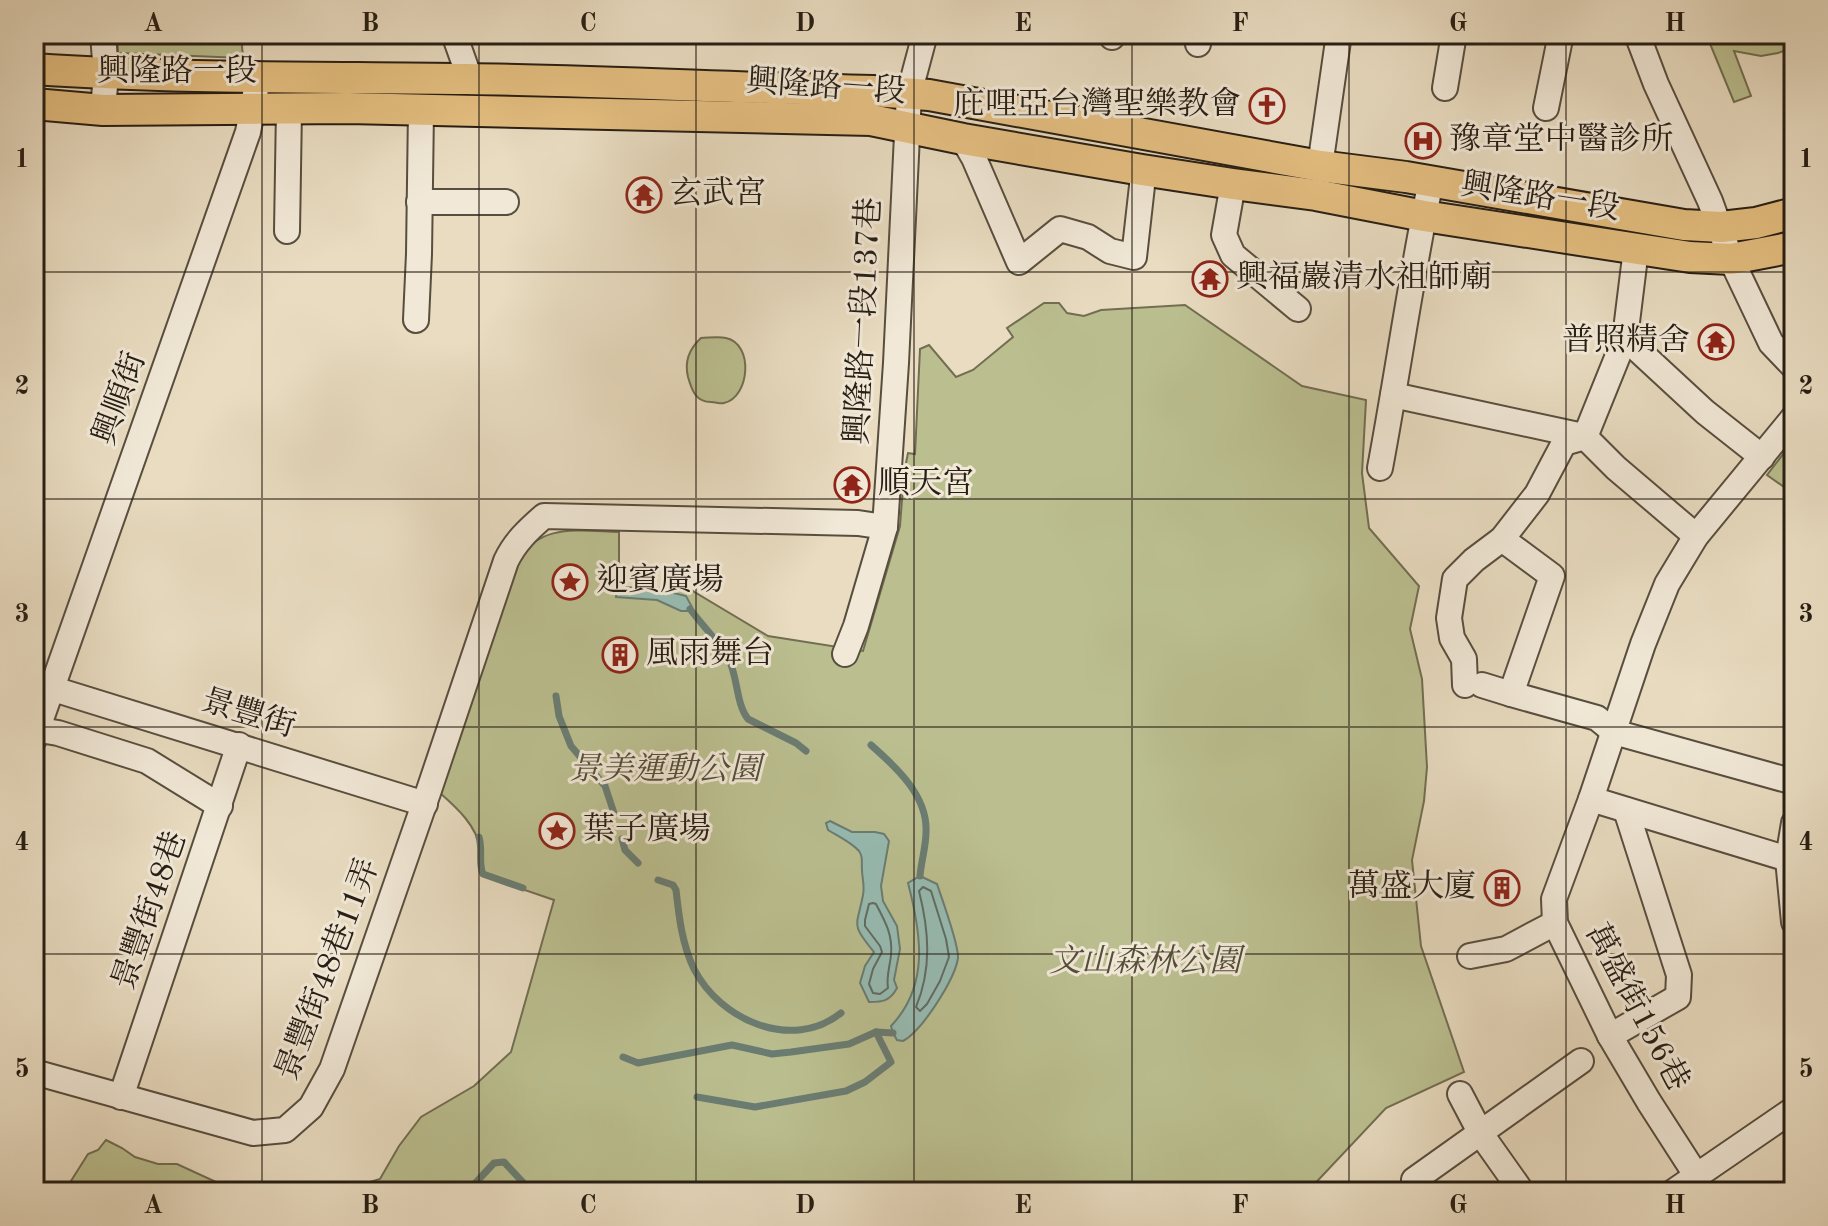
<svg xmlns="http://www.w3.org/2000/svg" width="1828" height="1226" font-family="'Old Standard TT','Noto Serif TC',serif">
  <rect width="100%" height="100%" fill="#e9dcc1"/>
  <filter id="stains"><feTurbulence type="fractalNoise" baseFrequency=".0025" numOctaves="4"/><feColorMatrix values="0 0 0 0 .2 0 0 0 0 .09 0 0 0 0 .02 0 0 0 .5 -.17"/></filter>
  <radialGradient id="worn" r=".72"><stop offset=".6" stop-color="#630" stop-opacity="0"/><stop offset="1" stop-color="#630" stop-opacity=".3"/></radialGradient>
  <g fill="#bbbf90" stroke="#716e52" stroke-width="2">
    <path d="M117,34H241L243,58L118,53Z"/>
    <path d="M1706,34H1741L1764,39L1776,37L1782,34H1794V47L1778,53L1761,56L1734,51L1751,96L1734,102Z"/>
    <path d="M1044,303H1059L1067,313L1084,316L1101,310L1185,305L1302,386L1366,400L1362,473L1369,528L1419,586L1410,629L1422,679L1427,767L1424,801L1412,860L1421,946L1464,1072L1386,1108L1307,1192H336L380,1179L399,1146L421,1117L474,1086L511,1052L554,900L481,875C479,866 481,858 480,849C477,826 457,808 440,793L517,564C537,522 579,531 619,532V587L691,590L768,636L863,651L900,526L904,473L908,453L915,454L920,349L929,345L956,377L973,370L1013,337L1007,328Z"/>
    <path d="M701,338C708,338 718,336 726,338C754,344 750,397 724,403C720,404 716,402 711,402C696,402 692,391 688,377C684,361 689,349 701,338Z"/>
    <path d="M1794,440V503L1784,487L1767,475Z"/>
    <path d="M106,1140L122,1148L135,1157L158,1164H177L216,1182L244,1192H64L88,1154L98,1150Z"/>
  </g>
  <g fill="#97bcb3" stroke="#6a7d73" stroke-width="2">
    <path d="M617,589L666,591L686,596L692,607L688,611H681L657,600L616,597Z"/>
    <path d="M830,821L852,832H875L884,834L889,841L881,886L883,901L897,926L900,949L894,980L897,988C890,1001 883,1002 869,1002L860,983L865,966L874,952C850,923 857,927 863,895C865,885 862,878 862,870C861,862 864,858 859,851C851,842 838,836 828,830L826,823Z"/>
    <path d="M920,876L937,884C942,899 959,945 958,958C955,979 922,1031 903,1041L897,1040L893,1033L891,1026C930,985 921,933 908,883Z"/>
  </g>
  <g fill="none" stroke-linecap="round" stroke-linejoin="round">
    <g stroke="#5f6d64" stroke-width="2">
      <path d="M923,887L931,891L946,939L949,957L940,981L927,1004L920,1011L916,1007C932,968 929,931 919,891Z"/>
      <path d="M873,903L876,904C885,921 893,935 891,955C890,966 886,977 888,988L880,994L873,993L869,984L873,969L882,952L880,946L865,926V920L869,904Z"/>
    </g>
    <g stroke="#6a7d73" stroke-width="7">
      <path d="M690,609C702,625 720,643 729,660C738,678 736,704 748,719L796,743L806,751"/>
      <path d="M556,696L559,716L571,746L605,786L614,813"/>
      <path d="M871,745C896,767 928,796 926,832C926,847 921,862 920,876"/>
      <path d="M479,837C483,850 478,863 483,874L523,888"/>
      <path d="M622,839L625,850L638,863"/>
      <path d="M658,880L673,885L676,890C679,917 682,944 694,969C720,1020 792,1052 841,1013"/>
      <path d="M623,1057L638,1063L732,1045L772,1054L791,1052L849,1044L876,1032L893,1033"/>
      <path d="M697,1097L755,1107L846,1091L865,1082L891,1062L876,1032"/>
      <path d="M467,1192L494,1163L504,1162L532,1192"/>
    </g>
    <defs>
      <g id="minor">
        <path d="M454,34L470,79"/>
        <path d="M1637,34L1656,84L1710,201L1731,259L1771,343L1794,367"/>
        <path d="M1112,37V34"/>
        <path d="M1198,44L1200,34"/>
        <path d="M1445,88L1454,34"/>
        <path d="M1546,108L1561,34"/>
        <path d="M103,110L106,74L103,34"/>
        <path d="M963,139L974,158L1019,262L1060,229L1088,237L1110,251L1134,257L1142,186V170"/>
        <path d="M1320,166L1339,34"/>
        <path d="M1233,184L1224,235L1233,255L1298,309"/>
        <path d="M419,202H506"/>
        <path d="M287,231L289,109"/>
        <path d="M416,320L419,254L421,110"/>
        <path d="M1625,338L1705,412L1762,457"/>
        <path d="M1393,395L1583,436"/>
        <path d="M1585,437L1625,338L1636,249"/>
        <path d="M1585,437L1616,468L1696,536"/>
        <path d="M1380,468C1398,372 1411,276 1431,181"/>
        <path d="M1502,539L1552,576L1511,694"/>
        <path d="M845,654L856,626L885,527L896,363L909,94L925,34"/>
        <path d="M34,683L425,804"/>
        <path d="M1465,685L1464,659L1452,638L1449,618L1455,579L1474,560L1502,539L1537,494L1564,443L1585,437"/>
        <path d="M1482,685L1511,694L1597,718L1614,732L1794,782"/>
        <path d="M34,729L58,733L147,761L220,806"/>
        <path d="M34,739L248,132L258,78"/>
        <path d="M1591,799L1788,859"/>
        <path d="M1794,823L1788,859L1794,922"/>
        <path d="M1470,956L1506,949L1555,923"/>
        <path d="M1610,1036L1678,997L1679,975L1626,810"/>
        <path d="M34,1072L253,1133L285,1130L311,1107L332,1069L429,790L506,561C515,542 528,530 544,516L858,523L885,527"/>
        <path d="M1460,1094L1481,1134L1522,1192"/>
        <path d="M121,1097L239,745"/>
        <path d="M1696,1175L1649,1102L1610,1036L1555,923L1554,899L1591,799L1643,644L1667,584L1696,536L1794,417"/>
        <path d="M1414,1180L1581,1061"/>
        <path d="M1673,1192L1794,1109"/>
      </g>
      <g id="major">
        <path d="M34,69C178,79 322,77 466,79C602,81 737,88 873,91L929,95L1320,166L1406,177L1684,225L1721,227L1756,223L1794,213"/>
        <path d="M34,104L103,110L348,108L871,120L963,139L1142,170L1233,184L1316,195L1424,216L1690,257L1731,259L1794,247"/>
      </g>
    </defs>
    <use href="#minor" stroke="#584e3f" stroke-width="28"/>
    <use href="#major" stroke="#271e14" stroke-width="34"/>
    <use href="#minor" stroke="#f1e8d7" stroke-width="24"/>
    <use href="#major" stroke="#e4be80" stroke-width="30"/>
  </g>
  <path fill="none" stroke="#271e14" stroke-width="2" stroke-opacity="0.55" d="M262,34V1192M479,34V1192M696,34V1192M914,34V1192M1132,34V1192M1349,34V1192M1566,34V1192M34,272H1794M34,499H1794M34,727H1794M34,954H1794"/>
  <defs>
    <symbol id="church-ring" viewBox="-11 -11 22 22"><circle r="9.5" fill="#f1e8d7" stroke="#8f2418" stroke-width="1.5"/><path d="M-1.2-6h2.4v3.5h3.3v2.4h-3.3V6h-2.4V-.1h-3.3v-2.4h3.3Z" fill="#8f2418"/></symbol>
    <symbol id="hospital-ring" viewBox="-11 -11 22 22"><circle r="9.5" fill="#f1e8d7" stroke="#8f2418" stroke-width="1.5"/><path d="M-5-5h3v3.5h4V-5h3V5h-3V1.5h-4V5h-3Z" fill="#8f2418"/></symbol>
    <symbol id="temple-ring" viewBox="-11 -11 22 22"><circle r="9.5" fill="#f1e8d7" stroke="#8f2418" stroke-width="1.5"/><path d="M0-6L5-2H3V0L6.5 2.5H4V6H1.5V3h-3V6H-4V2.5H-6.5L-3 0V-2H-5Z" fill="#8f2418"/></symbol>
    <symbol id="sight-ring" viewBox="-11 -11 22 22"><circle r="9.5" fill="#f1e8d7" stroke="#8f2418" stroke-width="1.5"/><path d="M0-6L1.8-2.2L6-1.7L2.9 1.2L3.7 5.4L0 3.3L-3.7 5.4L-2.9 1.2L-6-1.7L-1.8-2.2Z" fill="#8f2418"/></symbol>
    <symbol id="building-ring" viewBox="-11 -11 22 22"><circle r="9.5" fill="#f1e8d7" stroke="#8f2418" stroke-width="1.5"/><path d="M-4-6H4V6H1V3H-1V6H-4ZM-2.5-4.3h1.7v1.8h-1.7ZM.8-4.3h1.7v1.8H.8ZM-2.5-1h1.7V.8h-1.7ZM.8-1h1.7V.8H.8Z" fill="#8f2418"/></symbol>
  </defs>
  <g fill-rule="evenodd">
    <use href="#church-ring" x="1247" y="86" width="40" height="40"/>
    <use href="#hospital-ring" x="1403" y="121" width="40" height="40"/>
    <use href="#temple-ring" x="624" y="175" width="40" height="40"/>
    <use href="#temple-ring" x="1190" y="259" width="40" height="40"/>
    <use href="#temple-ring" x="1696" y="322" width="40" height="40"/>
    <use href="#temple-ring" x="832" y="465" width="40" height="40"/>
    <use href="#sight-ring" x="550" y="562" width="40" height="40"/>
    <use href="#building-ring" x="600" y="635" width="40" height="40"/>
    <use href="#sight-ring" x="537" y="811" width="40" height="40"/>
    <use href="#building-ring" x="1482" y="868" width="40" height="40"/>
  </g>
  <g text-anchor="middle" dominant-baseline="central" stroke-width="6" stroke-linejoin="round" paint-order="stroke">
    <g font-size="32" fill="#271e14" stroke="#f1e8d7">
      <text x="177" y="73">興隆路一段</text>
      <text transform="translate(826 88) rotate(4)">興隆路一段</text>
      <text transform="translate(1540 198) rotate(9)">興隆路一段</text>
      <text transform="translate(865 321) rotate(-87)">興隆路一段137巷</text>
      <text transform="translate(121 399) rotate(-70)">興順街</text>
      <text transform="translate(248 715) rotate(17)">景豐街</text>
      <text transform="translate(151 911) rotate(-71)">景豐街48巷</text>
      <text transform="translate(329 970) rotate(-69)">景豐街48巷11弄</text>
      <text transform="translate(1636 1008) rotate(62)">萬盛街156巷</text>
    </g>
    <g font-size="32" fill="#271e14" stroke="#f1e8d7" text-anchor="start">
      <text x="1241" y="106" text-anchor="end">庇哩亞台灣聖樂教會</text>
      <text x="1449" y="141">豫章堂中醫診所</text>
      <text x="670" y="195">玄武宮</text>
      <text x="1236" y="279">興福巖清水祖師廟</text>
      <text x="1690" y="342" text-anchor="end">普照精舍</text>
      <text x="878" y="485">順天宮</text>
      <text x="596" y="582">迎賓廣場</text>
      <text x="646" y="655">風雨舞台</text>
      <text x="583" y="831">葉子廣場</text>
      <text x="1476" y="888" text-anchor="end">萬盛大廈</text>
    </g>
    <g font-size="32" font-style="italic" fill="#534e39" stroke="#f1e8d7">
      <text x="665" y="771">景美運動公園</text>
      <text x="1145" y="963">文山森林公園</text>
    </g>
  </g>
  <rect width="1828" height="1226" fill="none" stroke="#e9dcc1" stroke-width="88"/>
  <rect x="44" y="44" width="1740" height="1138" fill="none" stroke="#271e14" stroke-width="3"/>
  <g font-size="26" text-anchor="middle" font-weight="bold" fill="#271e14">
    <text x="153" y="31">A</text>
    <text x="370" y="31">B</text>
    <text x="588" y="31">C</text>
    <text x="805" y="31">D</text>
    <text x="1023" y="31">E</text>
    <text x="1240" y="31">F</text>
    <text x="1458" y="31">G</text>
    <text x="1675" y="31">H</text>
    <text x="22" y="167">1</text>
    <text x="1806" y="167">1</text>
    <text x="22" y="394">2</text>
    <text x="1806" y="394">2</text>
    <text x="22" y="622">3</text>
    <text x="1806" y="622">3</text>
    <text x="22" y="850">4</text>
    <text x="1806" y="850">4</text>
    <text x="22" y="1077">5</text>
    <text x="1806" y="1077">5</text>
    <text x="153" y="1213">A</text>
    <text x="370" y="1213">B</text>
    <text x="588" y="1213">C</text>
    <text x="805" y="1213">D</text>
    <text x="1023" y="1213">E</text>
    <text x="1240" y="1213">F</text>
    <text x="1458" y="1213">G</text>
    <text x="1675" y="1213">H</text>
  </g>
  <rect width="100%" height="100%" filter="url(#stains)"/>
  <rect width="100%" height="100%" fill="url(#worn)"/>
</svg>
